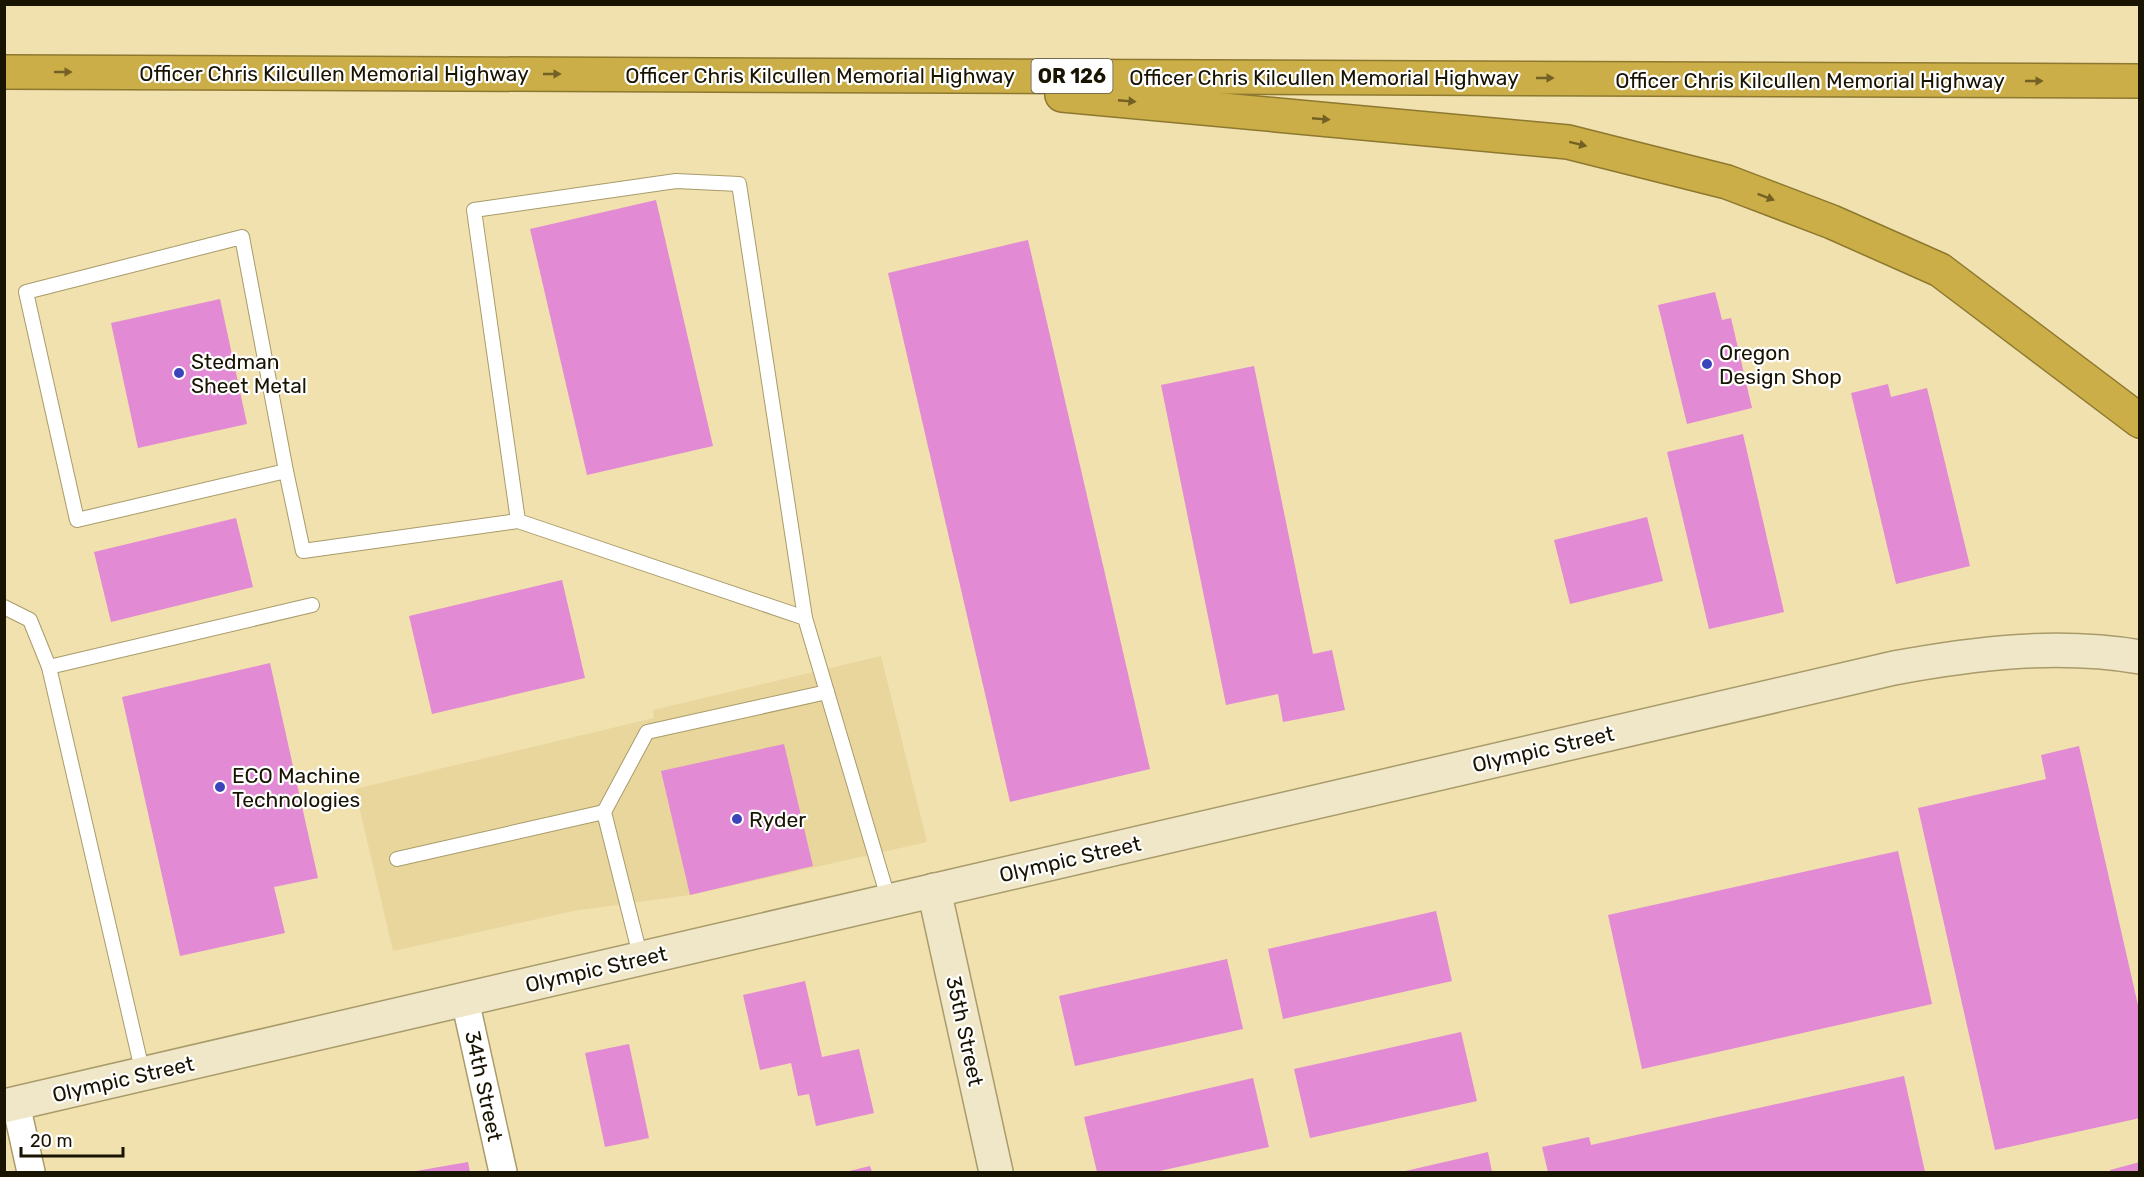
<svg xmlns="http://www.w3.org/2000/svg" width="2144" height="1177" font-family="Rubik,sans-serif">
  <rect width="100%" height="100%" fill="#f0e1af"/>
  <path fill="#e8d69c" d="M881,656L927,842L690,895L573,911L393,951L355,789L654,718L653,710Z"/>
  <g fill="#e28ad3">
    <path d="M656,200L713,446L587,475L530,229Z"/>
    <path d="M1028,240L1150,769L1010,802L888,273Z"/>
    <path d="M1715,292L1722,320L1731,318L1752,408L1687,424L1658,305Z"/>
    <path d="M220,299L247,424L138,448L111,323Z"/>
    <path d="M1254,366L1313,654L1332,650L1345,710L1283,722L1278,694L1226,705L1161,385Z"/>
    <path d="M1888,384L1891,397L1927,388L1970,566L1896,584L1851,393Z"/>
    <path d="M1743,434L1784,612L1709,629L1667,452Z"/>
    <path d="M1647,517L1663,581L1570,604L1554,540Z"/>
    <path d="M236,518L253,587L111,622L94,552Z"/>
    <path d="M562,580L585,678L432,714L409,616Z"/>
    <path d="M270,663L318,878L274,887L285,933L180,956L122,697Z"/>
    <path d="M784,744L813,866L690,895L661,771Z"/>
    <path d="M2079,746L2140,1014V1118L1995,1150L1918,808L2046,779L2041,755Z"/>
    <path d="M1898,851L1932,1004L1642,1069L1608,915Z"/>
    <path d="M1436,911L1452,981L1283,1019L1268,949Z"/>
    <path d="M1227,959L1243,1029L1075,1066L1059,996Z"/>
    <path d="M805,981L822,1057L859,1049L874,1113L816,1126L809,1094L798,1096L791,1063L760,1070L743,995Z"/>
    <path d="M1461,1032L1477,1101L1310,1138L1294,1069Z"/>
    <path d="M629,1044L649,1138L605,1147L585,1053Z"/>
    <path d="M1904,1076L1925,1172H1548L1542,1147L1589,1137L1591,1145Z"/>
    <path d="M1253,1078L1269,1147L1155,1172H1097L1084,1117Z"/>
    <path d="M1488,1152L1492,1172H1401Z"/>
    <path d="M468,1162L470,1172H416V1171Z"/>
    <path d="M2140,1162V1172H2110V1170Z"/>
    <path d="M870,1166L872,1172H845Z"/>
  </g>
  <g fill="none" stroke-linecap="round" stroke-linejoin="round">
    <defs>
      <g id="lane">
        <path d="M286,471L77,520L26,292L242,237L286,471L303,551L518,521L805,618L889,901"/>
        <path d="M518,521L474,210L676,181L739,184L805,618"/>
        <path d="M4,607L30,620L49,667L143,1074"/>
        <path d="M49,667L312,605"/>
        <path d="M604,812L647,732L827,692"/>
        <path d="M397,859L604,812L641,959"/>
      </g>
      <g id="street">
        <path d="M465,1000L503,1172"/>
        <path d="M16,1104L31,1172"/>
      </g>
      <g id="secondary">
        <path d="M934,890L996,1172"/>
        <path d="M4,1106L1894,668C1976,653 2057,643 2140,657"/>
      </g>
      <g id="highway">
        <path d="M4,72L2140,81"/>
        <path d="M1062,95L1568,142L1727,182L1832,222L1940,270L2140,421"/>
      </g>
    </defs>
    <use href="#lane" stroke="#a99b6a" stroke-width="16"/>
    <use href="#street" stroke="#a99b6a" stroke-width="30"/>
    <use href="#secondary" stroke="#a99b6a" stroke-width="36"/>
    <use href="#highway" stroke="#8d782f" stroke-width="36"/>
    <use href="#lane" stroke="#fff" stroke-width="14"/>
    <use href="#street" stroke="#fff" stroke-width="27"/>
    <use href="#secondary" stroke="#efe7c8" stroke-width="33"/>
    <use href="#highway" stroke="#cbae47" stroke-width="33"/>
  </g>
  <defs><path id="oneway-solid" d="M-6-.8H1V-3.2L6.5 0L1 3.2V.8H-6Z" transform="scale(1.5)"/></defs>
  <g fill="#726024">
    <use href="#oneway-solid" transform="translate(63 72)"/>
    <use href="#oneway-solid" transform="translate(552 74)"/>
    <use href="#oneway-solid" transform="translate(1545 78)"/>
    <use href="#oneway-solid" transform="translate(2034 81)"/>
    <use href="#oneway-solid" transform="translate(1127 101) rotate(5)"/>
    <use href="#oneway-solid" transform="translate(1321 119) rotate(5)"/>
    <use href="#oneway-solid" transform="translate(1578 144) rotate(14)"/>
    <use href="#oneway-solid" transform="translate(1766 197) rotate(21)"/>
  </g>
  <g fill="#3b44b8" stroke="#fff" stroke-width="2">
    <circle cx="1707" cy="364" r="6"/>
    <circle cx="179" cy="373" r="6"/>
    <circle cx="220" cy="787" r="6"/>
    <circle cx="737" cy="819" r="6"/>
  </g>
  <g text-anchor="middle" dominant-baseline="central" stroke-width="4.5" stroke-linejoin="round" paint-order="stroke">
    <rect fill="#fff" stroke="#5e5a4e" stroke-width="1.5" x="1031.5" y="59" width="81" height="34" rx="4.5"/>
    <g font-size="20" font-weight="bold" fill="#191302">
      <text x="1072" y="76">OR 126</text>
    </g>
    <g font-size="21" fill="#191302" stroke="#fff">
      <text x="334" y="73">Officer Chris Kilcullen Memorial Highway</text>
      <text x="820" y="75">Officer Chris Kilcullen Memorial Highway</text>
      <text x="1324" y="77">Officer Chris Kilcullen Memorial Highway</text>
      <text x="1810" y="80">Officer Chris Kilcullen Memorial Highway</text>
      <text transform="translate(1543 749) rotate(-13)">Olympic Street</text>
      <text transform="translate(1070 859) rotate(-13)">Olympic Street</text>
      <text transform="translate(596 969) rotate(-13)">Olympic Street</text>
      <text transform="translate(965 1031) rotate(78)">35th Street</text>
      <text transform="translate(123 1079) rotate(-13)">Olympic Street</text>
      <text transform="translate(484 1086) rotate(78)">34th Street</text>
    </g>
    <g font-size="21" fill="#191302" stroke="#fff" text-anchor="start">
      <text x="1719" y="352">Oregon<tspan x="1719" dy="24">Design Shop</tspan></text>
      <text x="191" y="361">Stedman<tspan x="191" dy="24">Sheet Metal</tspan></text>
      <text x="232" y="775">ECO Machine<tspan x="232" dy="24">Technologies</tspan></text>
      <text x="749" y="819">Ryder</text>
    </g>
  </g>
  <rect width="2144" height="1177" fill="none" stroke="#191302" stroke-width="12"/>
  <path d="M21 1147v9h102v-9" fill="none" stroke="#191302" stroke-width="3"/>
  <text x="30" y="1147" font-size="18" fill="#191302" stroke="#ffffff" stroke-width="4.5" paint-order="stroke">20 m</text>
</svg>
